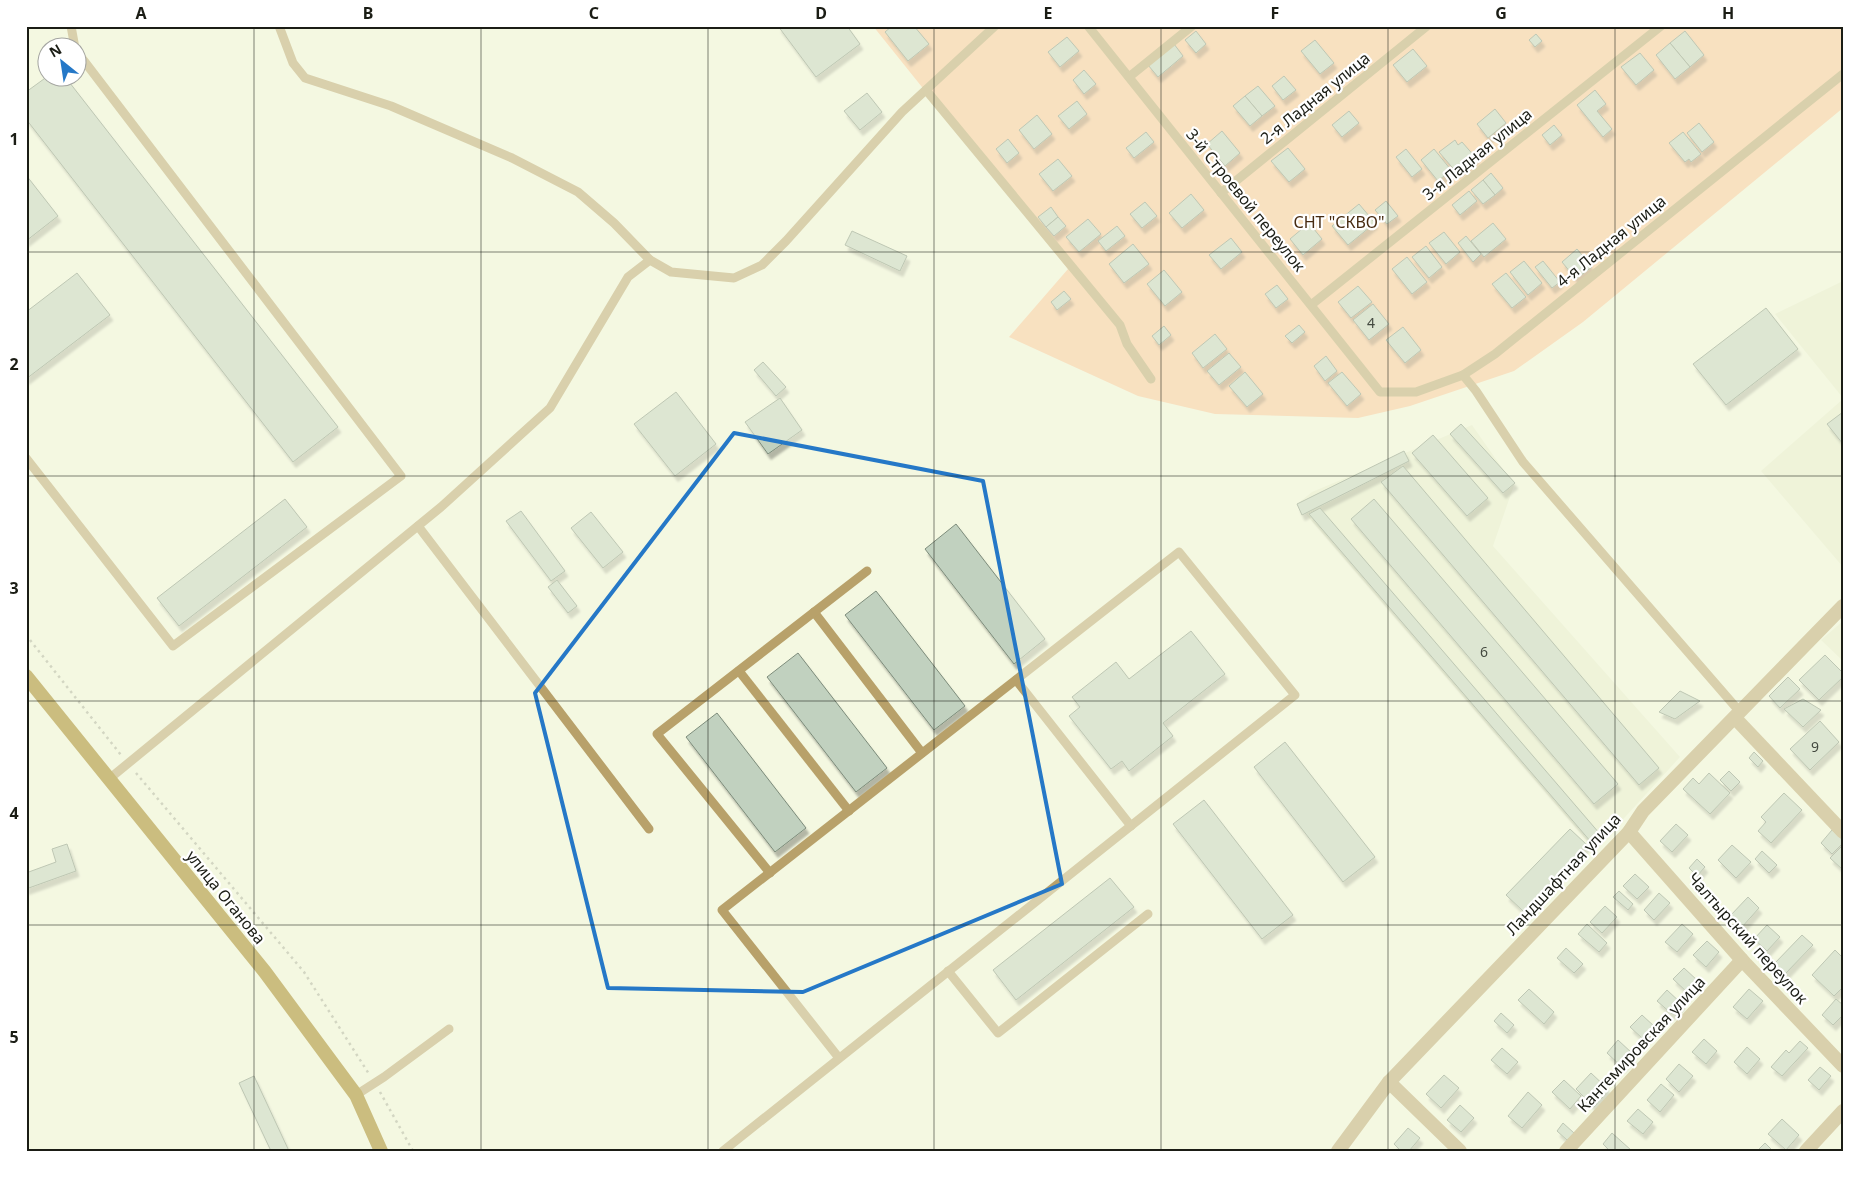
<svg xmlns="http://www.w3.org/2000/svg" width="1869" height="1177" font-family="'Noto Sans',sans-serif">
  <defs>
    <filter id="shadow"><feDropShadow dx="3" dy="5.5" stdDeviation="1" flood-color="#0004"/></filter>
  </defs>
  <rect width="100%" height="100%" fill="#f4f8e1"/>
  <g fill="#e8eecf">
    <path d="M1843,281V398L1775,314Z"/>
    <path d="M1843,399V567L1761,471Z"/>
    <path d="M1472,425L1514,485L1493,546L1680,757L1595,850L1297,504L1312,492Z"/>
    <path d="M1843,621V661L1821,640Z"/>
  </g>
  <path fill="#fcc598" d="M873,26H1843V108L1583,322L1514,371L1410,406L1358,418L1215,414L1138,396L1009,337L1068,269Z"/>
  <g fill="#c1d1bf" stroke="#7d8c7b" filter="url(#shadow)">
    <path d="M778,26H847L860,44L816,77Z"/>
    <path d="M892,26H914L929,44L908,61L885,32Z"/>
    <path d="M1196,31L1206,44L1196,53L1185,40Z"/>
    <path d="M1685,31L1704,55L1690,67L1670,43Z"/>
    <path d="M1536,34L1542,41L1535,47L1529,40Z"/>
    <path d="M1067,37L1079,51L1060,67L1048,52Z"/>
    <path d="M1315,40L1334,63L1320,74L1301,51Z"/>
    <path d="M1670,43L1690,67L1675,79L1656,55Z"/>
    <path d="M1174,44L1183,56L1158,77L1148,65Z"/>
    <path d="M1413,49L1427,66L1407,82L1393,65Z"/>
    <path d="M1640,53L1654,70L1636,85L1621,67Z"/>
    <path d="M1084,70L1096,84L1084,94L1073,80Z"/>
    <path d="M48,76V78H66L338,427L293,462L26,119V92Z"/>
    <path d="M1284,76L1296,90L1283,100L1272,86Z"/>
    <path d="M1258,86L1275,106L1262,116L1245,96Z"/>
    <path d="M1595,90L1606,104L1597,111L1612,129L1603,137L1577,105Z"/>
    <path d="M867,93L882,112L860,130L844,111Z"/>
    <path d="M1245,96L1262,116L1250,126L1233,106Z"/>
    <path d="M1077,101L1087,114L1069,129L1058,116Z"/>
    <path d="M1495,109L1506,123L1488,138L1477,124Z"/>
    <path d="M1349,111L1359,123L1342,137L1332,125Z"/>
    <path d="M1037,115L1052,134L1034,149L1019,130Z"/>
    <path d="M1699,123L1714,142L1702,152L1687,133Z"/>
    <path d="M1554,125L1562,135L1550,145L1542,135Z"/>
    <path d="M1222,131L1240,153L1225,166L1207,144Z"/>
    <path d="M1146,132L1154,142L1134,158L1126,148Z"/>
    <path d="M1683,132L1701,154L1691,162L1689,159L1685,162L1669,143Z"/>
    <path d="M1008,139L1019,153L1007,163L996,149Z"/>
    <path d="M1455,140L1458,145L1462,142L1476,158L1457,173L1439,152Z"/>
    <path d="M1288,148L1305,169L1289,182L1271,161Z"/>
    <path d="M1406,149L1422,169L1412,177L1396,157Z"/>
    <path d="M1434,149L1451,170L1438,181L1421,160Z"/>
    <path d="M1058,159L1072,176L1053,191L1039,174Z"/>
    <path d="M1491,173L1503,188L1495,195L1483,180Z"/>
    <path d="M26,175L58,216L26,241Z"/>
    <path d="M1483,180L1495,195L1483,204L1471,190Z"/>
    <path d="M1469,191L1477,201L1460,215L1452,205Z"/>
    <path d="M1191,194L1204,210L1182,228L1169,213Z"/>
    <path d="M1386,201L1398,216L1387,224L1375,210Z"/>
    <path d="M1145,202L1157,216L1142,228L1130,214Z"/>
    <path d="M1359,204L1375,223L1348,245L1332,226Z"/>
    <path d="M1051,207L1058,217L1046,227L1038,217Z"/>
    <path d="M1058,217L1066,226L1054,236L1046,227Z"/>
    <path d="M1088,219L1101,234L1079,252L1066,237Z"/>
    <path d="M1309,223L1322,239L1303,255L1290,239Z"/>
    <path d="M1493,223L1506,239L1484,257L1471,241Z"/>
    <path d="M1117,226L1125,236L1106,251L1098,241Z"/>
    <path d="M852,231L907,256L900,271L845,245Z"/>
    <path d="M1444,232L1460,252L1446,264L1429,243Z"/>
    <path d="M1466,236L1481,254L1473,262L1458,243Z"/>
    <path d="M1231,238L1242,252L1221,269L1209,255Z"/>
    <path d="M1133,244L1149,264L1124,283L1109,264Z"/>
    <path d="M1426,246L1442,267L1429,278L1412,257Z"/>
    <path d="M1577,249L1592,267L1576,279L1562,262Z"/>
    <path d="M1407,257L1427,282L1412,294L1392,269Z"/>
    <path d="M1524,261L1542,283L1528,295L1510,272Z"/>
    <path d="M1543,261L1560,282L1552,288L1535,267Z"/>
    <path d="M1164,270L1182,292L1165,306L1147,284Z"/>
    <path d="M77,273L110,315L26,379V312Z"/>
    <path d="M1506,273L1526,297L1512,308L1492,284Z"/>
    <path d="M1277,285L1288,299L1276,308L1265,294Z"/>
    <path d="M1358,286L1372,302L1351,318L1338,302Z"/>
    <path d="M1064,291L1071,299L1057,310L1051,302Z"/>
    <path d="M1373,304L1389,324L1369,340L1353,320Z"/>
    <path d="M1766,308L1798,349L1726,405L1693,364Z"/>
    <path d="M1299,325L1305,332L1292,343L1285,336Z"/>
    <path d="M1164,326L1171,335L1159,345L1152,336Z"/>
    <path d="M1403,327L1421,350L1405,363L1386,340Z"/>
    <path d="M1215,334L1227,349L1203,368L1192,353Z"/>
    <path d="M1229,353L1241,367L1219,385L1207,371Z"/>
    <path d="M1326,356L1337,371L1325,381L1314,366Z"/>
    <path d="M763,362L786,387L776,396L754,370Z"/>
    <path d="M1245,372L1263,394L1247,407L1229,386Z"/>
    <path d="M1342,372L1361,394L1347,406L1328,383Z"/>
    <path d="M676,392L716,444L675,476L634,424Z"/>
    <path d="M780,398L802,430L768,454L745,422Z"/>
    <path d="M1843,412V444L1827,424Z"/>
    <path d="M1461,424L1515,483L1503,493L1450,434Z"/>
    <path d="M1433,435L1488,498L1467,516L1412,453Z"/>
    <path d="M1404,451L1409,461L1302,515L1297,504Z"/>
    <path d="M1403,466L1659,768L1639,785L1381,482Z"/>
    <path d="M285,499L307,527L179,626L157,598Z"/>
    <path d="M1374,499L1618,784L1594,804L1351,519Z"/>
    <path d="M1320,508L1600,834L1591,842L1309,514Z"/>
    <path d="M521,511L565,571L551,581L506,521Z"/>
    <path d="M591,512L623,552L603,568L571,528Z"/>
    <path d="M956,524L1045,639L1014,664L925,549Z"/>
    <path d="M557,580L577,606L568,613L548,587Z"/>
    <path d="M876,591L965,706L934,730L845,615Z"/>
    <path d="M1191,631L1225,674L1163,723L1173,736L1129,771L1122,761L1111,769L1069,716L1080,707L1072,697L1116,662L1129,679Z"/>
    <path d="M798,653L887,768L856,792L767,677Z"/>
    <path d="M1825,655L1843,673V677L1819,700L1799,680Z"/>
    <path d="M1788,677L1800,689L1780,708L1769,696Z"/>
    <path d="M1680,691L1700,701L1675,719L1659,712Z"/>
    <path d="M1803,699L1821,710L1803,727L1784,709Z"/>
    <path d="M717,713L806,828L775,852L686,737Z"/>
    <path d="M1820,721L1839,742L1810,770L1790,749Z"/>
    <path d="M1285,742L1375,857L1343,882L1254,767Z"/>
    <path d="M1754,752L1763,761L1758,767L1749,758Z"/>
    <path d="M1729,771L1740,782L1731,791L1720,780Z"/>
    <path d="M1709,773L1730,793L1710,814L1683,789L1693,778L1699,784Z"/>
    <path d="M1784,793L1802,810L1771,843L1758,831L1766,822L1761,817Z"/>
    <path d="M1204,800L1293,915L1262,939L1173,824Z"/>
    <path d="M1676,824L1688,835L1672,852L1660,841Z"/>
    <path d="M1570,829L1587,845L1523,911L1506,895Z"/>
    <path d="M1832,830L1843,840V843L1832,854L1821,843Z"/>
    <path d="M67,844L76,871L26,889V873L56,862L52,849Z"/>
    <path d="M1732,845L1751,862L1736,878L1718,860Z"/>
    <path d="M1843,845V870L1830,858Z"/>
    <path d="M1762,851L1777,865L1769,873L1755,859Z"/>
    <path d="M1697,859L1705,867L1697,876L1689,868Z"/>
    <path d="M1635,874L1649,887L1637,899L1623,886Z"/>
    <path d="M1110,878L1134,907L1016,1000L993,970Z"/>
    <path d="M1619,891L1633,904L1628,910L1613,897Z"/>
    <path d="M1659,893L1670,903L1654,920L1644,910Z"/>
    <path d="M1748,897L1759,908L1742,927L1730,916Z"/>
    <path d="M1605,906L1617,917L1602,933L1590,922Z"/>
    <path d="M1587,924L1607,943L1599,952L1578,934Z"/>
    <path d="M1682,924L1693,934L1677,952L1665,942Z"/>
    <path d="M1767,925L1780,937L1767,951L1754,939Z"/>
    <path d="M1802,935L1813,945L1785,974L1774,964Z"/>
    <path d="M1707,941L1719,952L1706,967L1693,955Z"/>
    <path d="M1566,948L1583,964L1574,973L1557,958Z"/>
    <path d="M1835,950L1843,958V987L1834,996L1812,975Z"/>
    <path d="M1684,968L1698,981L1688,993L1673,979Z"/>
    <path d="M1529,989L1554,1012L1544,1024L1518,1000Z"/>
    <path d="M1749,989L1763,1001L1747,1019L1733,1007Z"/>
    <path d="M1667,990L1682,1004L1672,1014L1657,1001Z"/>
    <path d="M1836,999L1843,1005V1015L1833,1025L1822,1015Z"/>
    <path d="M1501,1013L1514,1025L1507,1033L1494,1021Z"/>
    <path d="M1642,1015L1655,1027L1643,1039L1630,1027Z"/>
    <path d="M1704,1039L1717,1051L1706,1064L1692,1052Z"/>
    <path d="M1618,1040L1633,1054L1622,1067L1607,1053Z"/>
    <path d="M1800,1041L1808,1048L1782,1076L1771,1067L1786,1050L1789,1053Z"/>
    <path d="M1747,1047L1760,1059L1747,1074L1734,1062Z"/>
    <path d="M1502,1048L1518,1062L1507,1074L1491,1060Z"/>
    <path d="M1679,1064L1693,1076L1679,1092L1666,1079Z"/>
    <path d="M1820,1067L1831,1076L1819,1090L1808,1080Z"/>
    <path d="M1591,1073L1609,1090L1594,1107L1576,1089Z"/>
    <path d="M1444,1075L1459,1088L1441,1108L1426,1094Z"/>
    <path d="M254,1076L289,1151H271L239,1083Z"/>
    <path d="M1564,1080L1581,1096L1570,1109L1552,1092Z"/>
    <path d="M1661,1084L1674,1095L1660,1112L1647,1100Z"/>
    <path d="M1528,1092L1542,1105L1522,1128L1508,1116Z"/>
    <path d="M1460,1105L1474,1118L1461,1132L1447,1120Z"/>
    <path d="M1638,1109L1653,1122L1643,1134L1627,1121Z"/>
    <path d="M1782,1119L1799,1135L1786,1150L1768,1134Z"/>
    <path d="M1563,1123L1574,1133L1567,1140L1557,1131Z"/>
    <path d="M1408,1128L1420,1138L1409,1151H1401L1394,1144Z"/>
    <path d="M1612,1133L1631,1150V1151H1610L1603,1144Z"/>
    <path d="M1765,1143L1773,1151H1757Z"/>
  </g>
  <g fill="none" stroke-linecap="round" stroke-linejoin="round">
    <g stroke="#abae9c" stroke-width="2.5" stroke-dasharray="2.5 4" stroke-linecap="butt">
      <path d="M26,635L121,755"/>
      <path d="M136,773L304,972L369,1074"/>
      <path d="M380,1092L413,1151"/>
    </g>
    <g stroke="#b8a16a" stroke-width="9">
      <path d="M71,26L75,48"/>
      <path d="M279,26L293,63L305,78L391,106L512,158L578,192L614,223L650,260L671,272L734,278L762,265L786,241L902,112L995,26"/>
      <path d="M1088,26L1380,392H1416L1463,375L1495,354L1843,74"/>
      <path d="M1129,77L1192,26"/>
      <path d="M926,90L1120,325L1127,344L1151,379"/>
      <path d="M1221,193L1427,26"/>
      <path d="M1311,305L1661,26"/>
      <path d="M1463,375L1476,391L1523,462L1740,712"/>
      <path d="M26,458L173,646L401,476L78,53"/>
      <path d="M418,526L649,829"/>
      <path d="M814,612L922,753"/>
      <path d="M739,671L849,811"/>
      <path d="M1016,680L1131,826"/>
      <path d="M109,779L441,507L550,408L628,277L650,260"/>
      <path d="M770,873L657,734L867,571"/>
      <path d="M948,971L998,1033L1148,914"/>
      <path d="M356,1095L384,1077L449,1029"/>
      <path d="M723,1151L1295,695L1179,552L722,910L839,1058"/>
    </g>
    <g stroke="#b8a16a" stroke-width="14">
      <path d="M1735,718L1843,832"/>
      <path d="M1629,832L1742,960L1843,1066"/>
      <path d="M1389,1082L1460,1151"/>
      <path d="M1338,1151L1389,1082L1629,832L1643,811L1843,606"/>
      <path d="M1566,1151L1742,960"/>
      <path d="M1806,1151L1843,1111"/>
    </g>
    <path stroke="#997707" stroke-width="14" d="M26,676L265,972L356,1095L381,1151"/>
  </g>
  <path d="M0 0H1869V1177H0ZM734,433L983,481L1062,884L803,992L608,988L535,693Z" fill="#f4f8e1" fill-opacity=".55" fill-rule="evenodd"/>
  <path fill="none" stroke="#2578c7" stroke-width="4" stroke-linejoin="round" d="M734,433L983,481L1062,884L803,992L608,988L535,693Z"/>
  <path fill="none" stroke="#1b1d15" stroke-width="1" stroke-opacity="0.55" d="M254,26V1151M481,26V1151M708,26V1151M934,26V1151M1161,26V1151M1388,26V1151M1615,26V1151M26,252H1843M26,476H1843M26,701H1843M26,925H1843"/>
  <g text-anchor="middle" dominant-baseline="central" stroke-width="4.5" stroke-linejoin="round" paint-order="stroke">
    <g font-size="14" fill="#444a40">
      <text x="1371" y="322">4</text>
      <text x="1484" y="651">6</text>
      <text x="1815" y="746">9</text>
    </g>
    <g font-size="16" fill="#1b1d15" stroke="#fff">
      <text transform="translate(1315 98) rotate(-39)">2-я Ладная улица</text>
      <text transform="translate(1477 154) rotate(-39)">3-я Ладная улица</text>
      <text transform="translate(1246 200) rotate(51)">3-й Строевой переулок</text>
      <text transform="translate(1611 241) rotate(-39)">4-я Ладная улица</text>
      <text transform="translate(1563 874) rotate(-47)">Ландшафтная улица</text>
      <text transform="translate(226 897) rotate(51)">улица Оганова</text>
      <text transform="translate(1748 938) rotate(48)">Чалтырский переулок</text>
      <text transform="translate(1641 1044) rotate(-47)">Кантемировская улица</text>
    </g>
    <g font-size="16" fill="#472b11" stroke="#fff">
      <text x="1339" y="222">СНТ "СКВО"</text>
    </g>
  </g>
  <rect width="1869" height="1177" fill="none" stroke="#ffffff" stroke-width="55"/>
  <g transform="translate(62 62) rotate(330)"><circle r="24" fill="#ffffff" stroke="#a4a5a1"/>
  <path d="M0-4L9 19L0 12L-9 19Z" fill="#2578c7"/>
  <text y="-8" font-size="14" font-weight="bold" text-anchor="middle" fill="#1b1d15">N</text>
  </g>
  <rect x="28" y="28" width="1814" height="1122" fill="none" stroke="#1b1d15" stroke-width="2"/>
  <g font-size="16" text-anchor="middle" font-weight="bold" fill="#1b1d15">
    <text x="141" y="19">A</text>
    <text x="368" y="19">B</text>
    <text x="594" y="19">C</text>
    <text x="821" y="19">D</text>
    <text x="1048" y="19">E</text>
    <text x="1275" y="19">F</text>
    <text x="1501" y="19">G</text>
    <text x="1728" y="19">H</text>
    <text x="14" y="145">1</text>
    <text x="14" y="370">2</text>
    <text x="14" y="594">3</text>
    <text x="14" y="819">4</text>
    <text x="14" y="1043">5</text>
  </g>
</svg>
